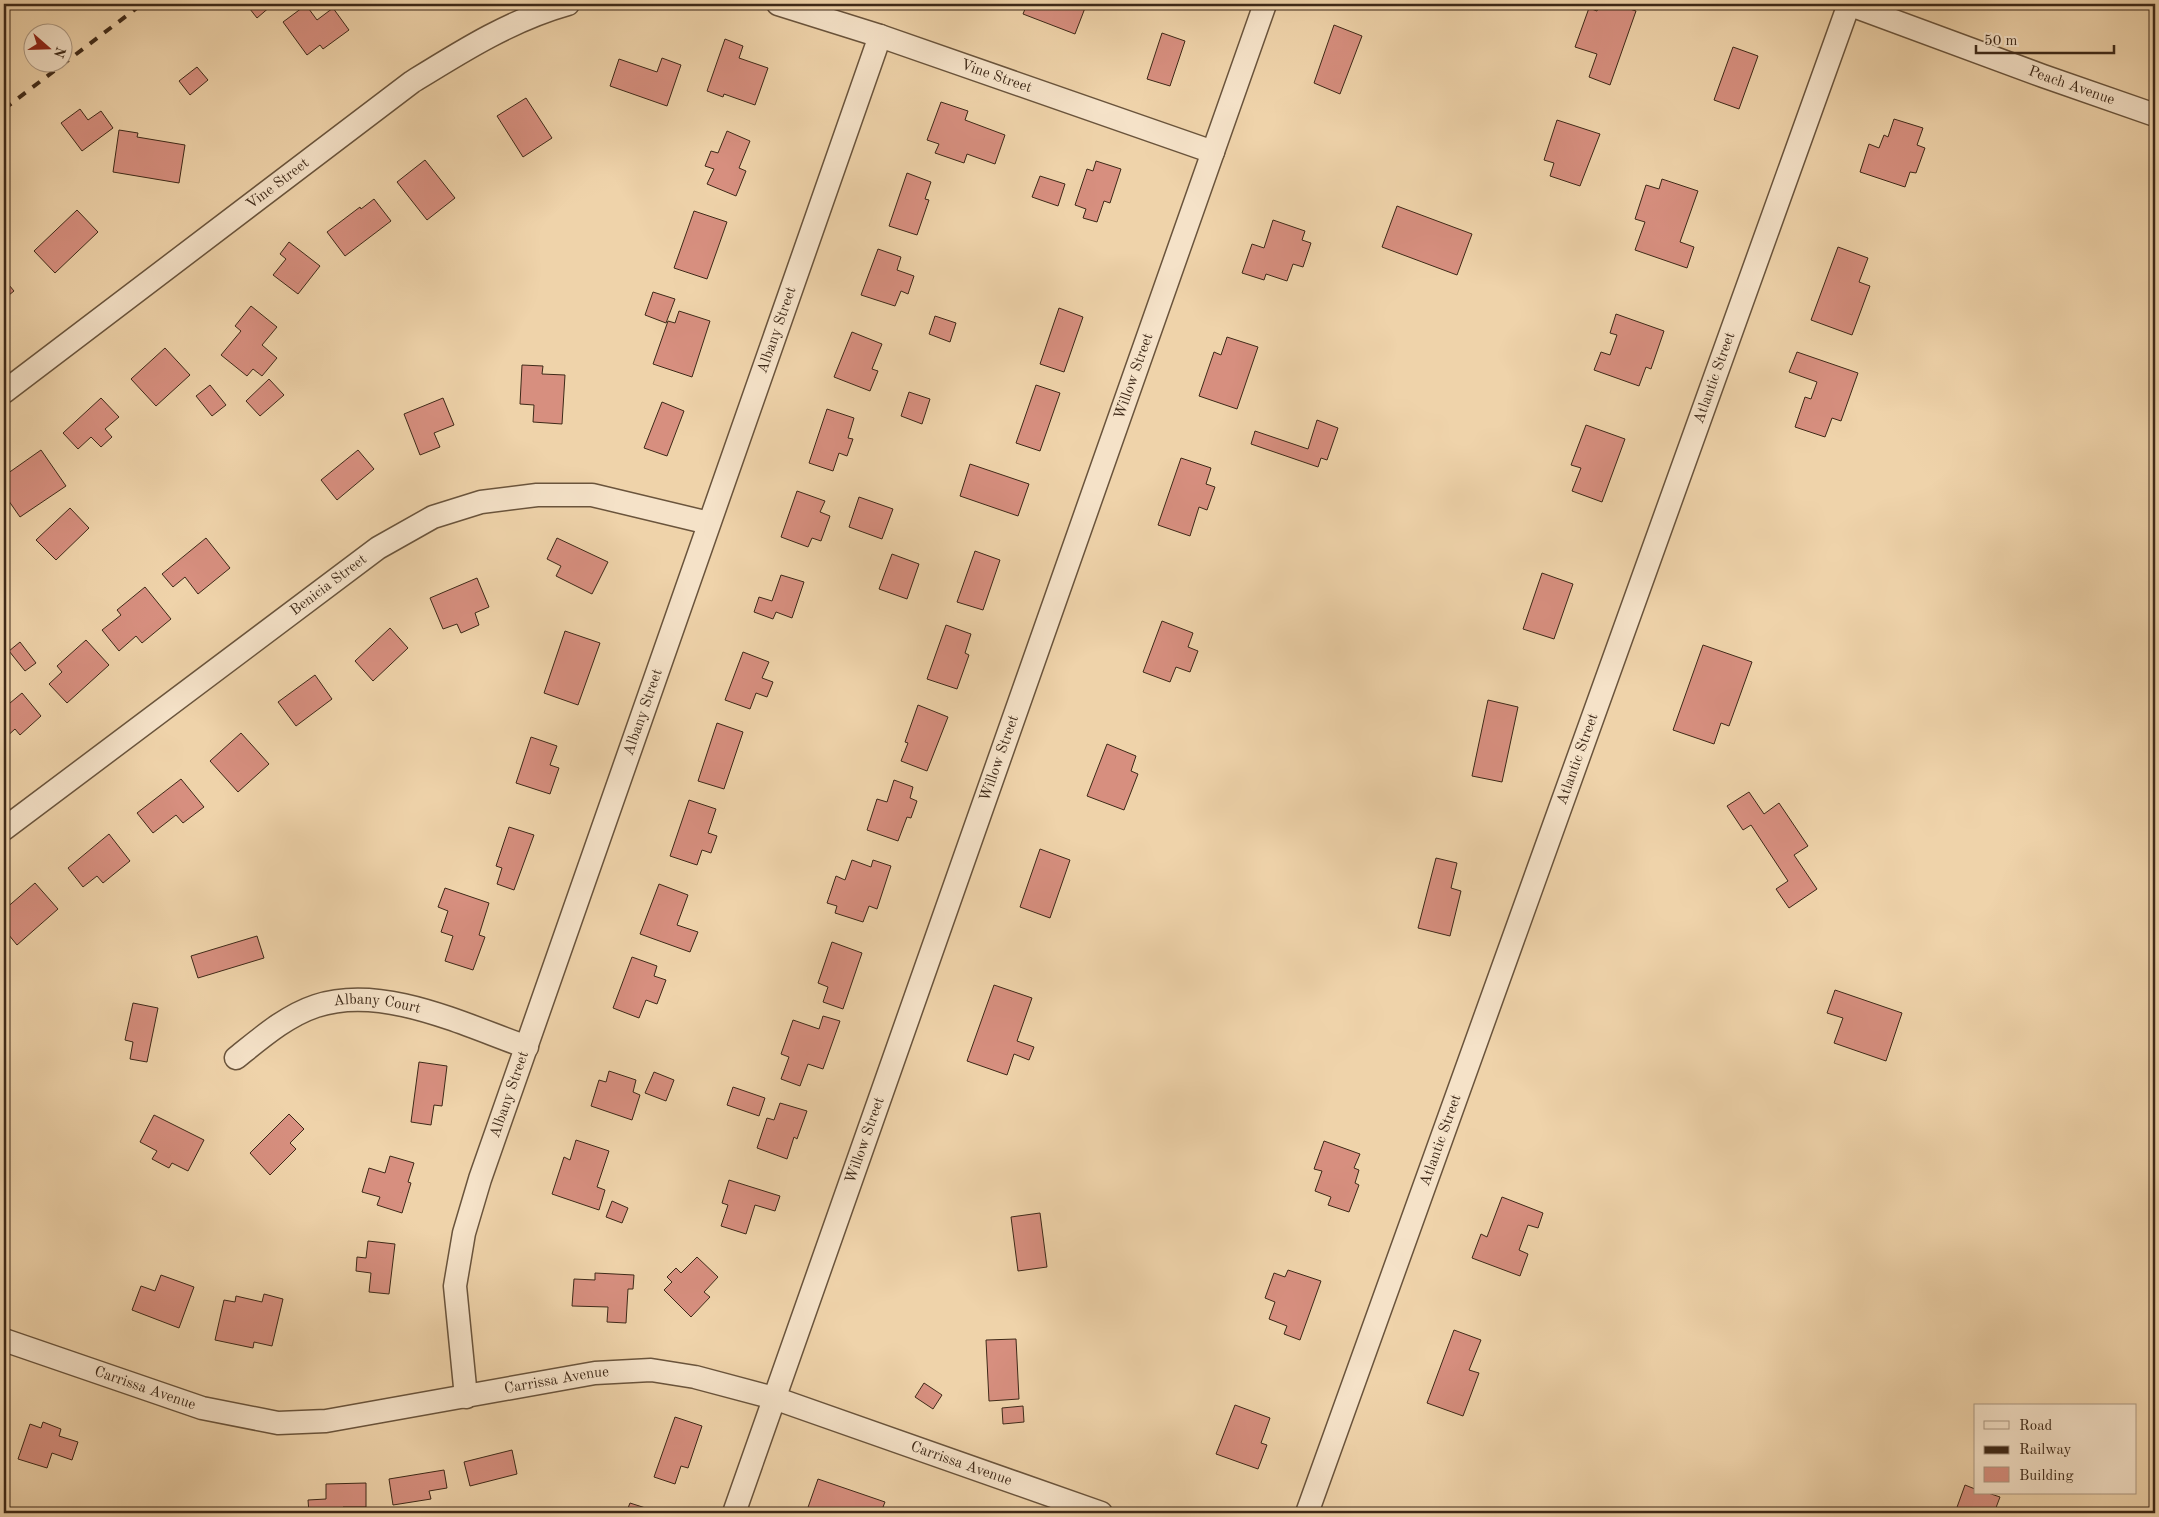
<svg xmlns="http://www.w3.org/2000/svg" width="2159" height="1517" font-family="'Old Standard TT',serif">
  <rect width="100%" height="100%" fill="#efd3aa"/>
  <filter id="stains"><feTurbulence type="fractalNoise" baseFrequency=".004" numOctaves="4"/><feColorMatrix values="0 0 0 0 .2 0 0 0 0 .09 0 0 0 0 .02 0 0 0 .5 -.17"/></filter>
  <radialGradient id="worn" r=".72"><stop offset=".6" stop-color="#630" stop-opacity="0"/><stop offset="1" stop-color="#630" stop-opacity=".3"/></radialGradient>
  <g fill="#d78f7f" stroke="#3e2918">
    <path d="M246,4H269L271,6L257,18Z"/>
    <path d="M1027,4H1073L1085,8L1075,34L1023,14Z"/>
    <path d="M1600,4H1614L1636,11L1610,85L1589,77L1597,54L1575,47L1589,8L1597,11Z"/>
    <path d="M306,5L317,20L333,8L349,30L323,49L320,45L307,55L283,22Z"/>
    <path d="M1334,25L1362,36L1340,94L1314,83Z"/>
    <path d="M1162,33L1185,41L1170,86L1147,79Z"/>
    <path d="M725,39L743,46L739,58L768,68L755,105L724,94L723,97L707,91Z"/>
    <path d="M1733,47L1758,56L1739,109L1714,100Z"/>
    <path d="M662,58L681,65L667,106L610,86L619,59L657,72Z"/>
    <path d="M197,67L208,80L190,95L179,81Z"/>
    <path d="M526,98L552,138L523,157L497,116Z"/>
    <path d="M941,102L968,111L965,120L1005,135L995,164L967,154L964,163L935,153L939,144L927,140Z"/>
    <path d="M80,109L88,120L101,111L113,128L82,151L61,123Z"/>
    <path d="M1894,119L1923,128L1917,145L1925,148L1916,173L1910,172L1905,187L1860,172L1869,144L1879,148L1884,135L1888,137Z"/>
    <path d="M1557,120L1600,134L1580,186L1550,176L1554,163L1544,160Z"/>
    <path d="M119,130L138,133L137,137L185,145L179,183L113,172Z"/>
    <path d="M727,131L750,141L739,168L746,171L736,196L707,184L714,169L705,166L711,151L718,153Z"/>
    <path d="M425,160L455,198L427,220L397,182Z"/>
    <path d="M1096,161L1121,169L1110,203L1104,201L1097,222L1083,218L1086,209L1075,205L1087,169L1093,171Z"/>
    <path d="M907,173L931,182L925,199L929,200L917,235L889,226Z"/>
    <path d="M1040,176L1065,184L1058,206L1032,197Z"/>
    <path d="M1662,179L1698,191L1680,242L1694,247L1687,268L1635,250L1645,222L1635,219L1646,185L1659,189Z"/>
    <path d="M374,199L391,221L345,256L327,232L360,207L361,209Z"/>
    <path d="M1397,206L1472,234L1457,275L1382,247Z"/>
    <path d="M77,210L98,232L55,273L34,251Z"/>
    <path d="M694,211L727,222L707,279L674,268Z"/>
    <path d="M1273,220L1305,231L1302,240L1311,243L1303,267L1293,264L1287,281L1266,274L1264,280L1242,273L1252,244L1264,248Z"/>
    <path d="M289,242L320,266L298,294L273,275L286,259L280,254Z"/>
    <path d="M1838,247L1868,258L1859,282L1870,286L1852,335L1811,320Z"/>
    <path d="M878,249L901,257L897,270L914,276L908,294L901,291L895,306L861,295Z"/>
    <path d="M4,279L14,291L4,299Z"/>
    <path d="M653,292L675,299L666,323L645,315Z"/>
    <path d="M251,306L277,327L262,345L277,358L262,376L253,369L247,376L221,355L241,331L235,326Z"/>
    <path d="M1059,308L1083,317L1064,372L1040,364Z"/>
    <path d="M679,311L710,321L692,377L653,364L668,321L675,323Z"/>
    <path d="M1616,314L1664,331L1651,369L1646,367L1639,386L1594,370L1601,352L1610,355L1617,335L1610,333Z"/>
    <path d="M935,316L956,323L950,342L929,334Z"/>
    <path d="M852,332L882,344L872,369L878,371L870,391L834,377Z"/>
    <path d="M1227,337L1258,347L1237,409L1199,396L1214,352L1221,355Z"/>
    <path d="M165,348L190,375L156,406L131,379Z"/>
    <path d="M1797,352L1858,373L1841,421L1832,418L1825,437L1795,427L1805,397L1811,399L1817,382L1789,372Z"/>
    <path d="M522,365L543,366L542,374L565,375L562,424L533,422L534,405L520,404Z"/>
    <path d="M269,379L284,395L260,416L246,401Z"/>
    <path d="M210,385L226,405L212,416L196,396Z"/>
    <path d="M1036,385L1060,393L1040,451L1016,443Z"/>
    <path d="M909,392L930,399L922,424L901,416Z"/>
    <path d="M101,398L119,417L105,429L112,437L101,447L91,437L78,449L63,433Z"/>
    <path d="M443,398L454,425L434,433L440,447L420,455L404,414Z"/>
    <path d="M662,402L684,411L667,456L644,448Z"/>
    <path d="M827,409L854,418L848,438L853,439L847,456L839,453L833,471L809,463Z"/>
    <path d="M1317,420L1338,428L1327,460L1321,458L1318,467L1251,444L1255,431L1308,449Z"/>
    <path d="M1586,425L1625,439L1602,502L1572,491L1581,468L1571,465Z"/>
    <path d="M41,450L66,486L20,517L4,494V476Z"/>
    <path d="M358,450L374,469L337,500L321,480Z"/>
    <path d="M1181,458L1211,468L1206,484L1215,487L1207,510L1199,507L1190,536L1158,525Z"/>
    <path d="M970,464L1029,484L1018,516L960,496Z"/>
    <path d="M797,491L825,501L820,512L830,516L821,541L812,538L808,547L781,537Z"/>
    <path d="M859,497L893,509L882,539L849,527Z"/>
    <path d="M70,508L89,528L56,560L36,540Z"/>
    <path d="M206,538L230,568L198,594L185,577L173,587L162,574Z"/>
    <path d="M557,538L608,562L592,594L556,576L561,566L547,559Z"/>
    <path d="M975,551L1000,560L983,610L957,602Z"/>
    <path d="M892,554L919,564L907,599L879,589Z"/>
    <path d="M1542,573L1573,584L1554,639L1523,629Z"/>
    <path d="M781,575L804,582L792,618L776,612L773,619L754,612L759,597L772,601Z"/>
    <path d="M477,578L489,607L475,613L479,625L461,633L457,624L443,629L430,598Z"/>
    <path d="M145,587L171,619L142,643L136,636L119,651L102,630L121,615L117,610Z"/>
    <path d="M1162,621L1193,633L1188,647L1198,651L1190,672L1176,667L1170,682L1143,672Z"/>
    <path d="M946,625L971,634L965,653L969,655L957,689L927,679Z"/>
    <path d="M390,628L408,648L373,681L355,661Z"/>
    <path d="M565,631L600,643L578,705L544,693Z"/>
    <path d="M86,640L109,665L67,703L49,684L62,672L57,666Z"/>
    <path d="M20,642L36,663L25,671L9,651Z"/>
    <path d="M1703,645L1752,662L1729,726L1721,723L1714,744L1673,730Z"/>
    <path d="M743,652L769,662L762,678L773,682L767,697L756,693L750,709L725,700Z"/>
    <path d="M315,675L332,699L296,726L278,702Z"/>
    <path d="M22,693L41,716L20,735L15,729L4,739V708Z"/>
    <path d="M1488,700L1518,707L1502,782L1472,776Z"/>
    <path d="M918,705L948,717L927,771L901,761L908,743L905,742Z"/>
    <path d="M717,723L743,732L724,789L698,781Z"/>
    <path d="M241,733L269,764L238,792L210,761Z"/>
    <path d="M531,737L557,746L550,765L559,768L550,794L516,783Z"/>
    <path d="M1107,744L1136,756L1131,771L1138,774L1124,810L1087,796Z"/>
    <path d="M181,779L204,807L183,823L176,815L153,833L137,813Z"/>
    <path d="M894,780L913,787L910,798L917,801L911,818L907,817L898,841L867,830L877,799L887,802Z"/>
    <path d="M1749,792L1764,814L1779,803L1808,846L1794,855L1817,889L1789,908L1776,889L1788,881L1751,825L1743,830L1727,806Z"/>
    <path d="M689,800L716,809L708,833L717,836L711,853L702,850L697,865L670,856Z"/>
    <path d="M509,827L534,835L514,890L497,884L502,868L496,866Z"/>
    <path d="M109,834L130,861L103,883L97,876L83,887L68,868Z"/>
    <path d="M1040,849L1070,860L1050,918L1020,907Z"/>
    <path d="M1436,858L1457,863L1451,888L1461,891L1450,936L1418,928Z"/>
    <path d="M852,860L871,867L873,860L891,866L877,909L869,906L863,922L835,913L837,906L827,903L836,876L845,880Z"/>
    <path d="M35,883L58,909L17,945L4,929V910Z"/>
    <path d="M659,884L688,895L677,925L698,932L690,952L640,934Z"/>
    <path d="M445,888L489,903L479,935L485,937L473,970L445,961L453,936L441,932L448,911L438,907Z"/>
    <path d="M257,936L264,958L198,978L191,956Z"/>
    <path d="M832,942L862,953L843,1009L823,1002L828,987L818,983Z"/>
    <path d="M632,957L657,966L654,976L666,980L657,1004L646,1000L639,1018L613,1008Z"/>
    <path d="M994,985L1032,998L1017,1041L1034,1047L1029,1060L1014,1054L1007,1075L967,1061Z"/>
    <path d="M1835,990L1902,1013L1886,1061L1834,1043L1843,1018L1827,1013Z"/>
    <path d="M133,1003L158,1008L147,1062L130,1059L133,1042L125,1040Z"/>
    <path d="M823,1016L840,1021L823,1069L808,1064L800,1086L781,1079L789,1057L781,1054L793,1020L819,1029Z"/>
    <path d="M419,1062L447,1066L442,1106L434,1105L431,1125L411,1122Z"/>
    <path d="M609,1071L636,1080L633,1092L640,1095L632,1120L591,1106L599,1080L606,1082Z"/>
    <path d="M654,1072L674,1080L666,1101L645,1093Z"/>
    <path d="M733,1087L765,1098L759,1116L727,1105Z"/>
    <path d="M780,1103L807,1111L797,1139L794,1137L787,1159L757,1148L767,1118L774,1120Z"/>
    <path d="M289,1114L304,1129L290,1143L296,1149L270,1175L250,1153Z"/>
    <path d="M154,1115L204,1140L188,1171L172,1163L169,1168L152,1159L157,1151L140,1142Z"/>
    <path d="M576,1140L609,1151L597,1187L605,1190L599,1210L552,1194L564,1157L570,1160Z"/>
    <path d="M1324,1141L1360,1154L1354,1168L1359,1170L1355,1183L1359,1185L1349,1212L1328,1205L1331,1197L1315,1191L1322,1171L1314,1169Z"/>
    <path d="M390,1156L414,1163L408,1182L411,1183L402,1213L377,1205L380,1197L362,1192L369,1168L385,1173Z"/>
    <path d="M729,1180L780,1196L775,1211L755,1205L746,1234L721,1226L728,1205L722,1203Z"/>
    <path d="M1502,1197L1543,1213L1538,1228L1528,1225L1519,1250L1528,1254L1520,1276L1472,1258L1481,1234L1487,1237Z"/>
    <path d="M612,1201L628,1208L622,1223L606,1217Z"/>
    <path d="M1040,1213L1047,1267L1018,1271L1011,1217Z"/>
    <path d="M368,1241L395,1244L389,1294L369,1292L371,1273L356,1271L357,1257L366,1258Z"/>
    <path d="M697,1257L718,1277L704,1292L710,1297L691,1317L664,1290L672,1282L667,1277L676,1268L681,1273Z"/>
    <path d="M1288,1270L1321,1281L1300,1340L1284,1334L1287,1326L1269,1319L1275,1302L1265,1298L1274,1273L1285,1277Z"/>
    <path d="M595,1273L634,1275L633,1289H628L626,1323L607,1322L608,1307L572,1306L574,1279L595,1280Z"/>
    <path d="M161,1275L194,1287L179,1328L132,1310L141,1286L155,1291Z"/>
    <path d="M264,1294L283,1299L272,1346L254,1342L253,1348L215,1340L224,1300L235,1302L236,1296L262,1302Z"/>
    <path d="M1454,1330L1481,1340L1469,1370L1479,1373L1463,1416L1427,1403Z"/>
    <path d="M1016,1339L1019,1399L989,1401L986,1340Z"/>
    <path d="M924,1383L942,1395L933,1409L915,1397Z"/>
    <path d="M1235,1405L1270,1418L1261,1443L1267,1445L1258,1469L1216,1454Z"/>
    <path d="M1023,1406L1024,1422L1003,1424L1002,1408Z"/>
    <path d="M675,1417L702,1426L688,1468L681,1466L675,1484L654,1477Z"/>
    <path d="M43,1422L61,1429L59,1436L78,1442L72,1460L52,1453L47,1468L18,1459L30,1424L41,1428Z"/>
    <path d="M512,1450L517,1474L470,1486L464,1462Z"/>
    <path d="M444,1470L447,1488L429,1491L431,1499L393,1505L389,1479Z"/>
    <path d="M818,1479L885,1502L883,1507L902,1513H806Z"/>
    <path d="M366,1483V1507H343L344,1513H309L308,1500L326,1499V1484Z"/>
    <path d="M1965,1485L1975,1489V1493H1988L2000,1497L1994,1513H1964L1956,1510Z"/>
    <path d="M630,1503L661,1513H626Z"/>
  </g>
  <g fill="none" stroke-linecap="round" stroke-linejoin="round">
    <defs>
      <g id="street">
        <path id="s1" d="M778,4L880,36L1213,152"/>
        <path id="s2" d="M1848,4L2043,76L2155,115"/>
        <path id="s3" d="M4,392L412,82C462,51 511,20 568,4"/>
        <path id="s4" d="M4,829L378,548L433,517L481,502L537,495H592L709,523"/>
        <path id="s5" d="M236,1058C261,1038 286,1016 316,1006C383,984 464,1025 527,1047"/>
        <path id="s6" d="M4,1340L202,1408L278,1423L326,1421L595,1373L651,1370L695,1377L774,1398L1101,1513"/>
        <path id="s7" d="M466,1397L455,1286L464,1233L480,1179L880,36"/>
        <path id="s8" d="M734,1513L1265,4"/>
        <path id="s9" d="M1307,1513L1849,4"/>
      </g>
    </defs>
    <use href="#street" stroke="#6a543c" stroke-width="25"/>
    <use href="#street" stroke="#f5e2c8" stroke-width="22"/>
    <path stroke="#3e2918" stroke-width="4" stroke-dasharray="9 9" stroke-linecap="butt" d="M4,109L142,4"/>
  </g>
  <g text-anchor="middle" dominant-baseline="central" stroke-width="4.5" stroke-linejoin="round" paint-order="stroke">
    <g font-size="15" fill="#3e2918" stroke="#f5e2c8">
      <text stroke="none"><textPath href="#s1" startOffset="230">Vine Street</textPath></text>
      <text stroke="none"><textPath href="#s2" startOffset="238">Peach Avenue</textPath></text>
      <text stroke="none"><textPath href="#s3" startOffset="344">Vine Street</textPath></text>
      <text stroke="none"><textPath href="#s7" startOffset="1121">Albany Street</textPath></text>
      <text stroke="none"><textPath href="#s8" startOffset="1205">Willow Street</textPath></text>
      <text stroke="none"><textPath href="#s9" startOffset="1206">Atlantic Street</textPath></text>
      <text stroke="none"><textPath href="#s4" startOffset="406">Benicia Street</textPath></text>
      <text stroke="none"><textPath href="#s7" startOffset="716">Albany Street</textPath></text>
      <text stroke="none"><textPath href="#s8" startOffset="800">Willow Street</textPath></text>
      <text stroke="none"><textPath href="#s9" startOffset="801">Atlantic Street</textPath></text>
      <text stroke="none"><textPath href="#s5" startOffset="158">Albany Court</textPath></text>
      <text stroke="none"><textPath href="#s7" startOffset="311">Albany Street</textPath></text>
      <text stroke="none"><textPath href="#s8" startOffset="395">Willow Street</textPath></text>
      <text stroke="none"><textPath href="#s9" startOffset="396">Atlantic Street</textPath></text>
      <text stroke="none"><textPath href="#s6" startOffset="569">Carrissa Avenue</textPath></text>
      <text stroke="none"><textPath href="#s6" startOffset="149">Carrissa Avenue</textPath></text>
      <text stroke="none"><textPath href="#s6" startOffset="989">Carrissa Avenue</textPath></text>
    </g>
  </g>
  <rect width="2159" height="1517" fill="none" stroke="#efd3aa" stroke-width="20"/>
  <rect x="5" y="5" width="2149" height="1507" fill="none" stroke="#3e2918" stroke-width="2.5"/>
  <rect x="10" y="10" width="2139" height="1497" fill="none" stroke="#3e2918"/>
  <rect x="1974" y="1404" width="162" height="90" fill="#f5e2c8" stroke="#ac9882"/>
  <rect x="1984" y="1421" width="25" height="8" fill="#f5e2c8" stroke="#ac9882"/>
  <text x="2019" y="1430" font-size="15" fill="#3e2918">Road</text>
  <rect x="1984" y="1446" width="25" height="8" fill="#3e2918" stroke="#ac9882"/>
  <text x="2019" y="1454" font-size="15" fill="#3e2918">Railway</text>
  <rect x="1984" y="1467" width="25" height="15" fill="#d78f7f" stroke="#ac9882"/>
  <text x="2019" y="1480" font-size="15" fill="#3e2918">Building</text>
  <g transform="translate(48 48) rotate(110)"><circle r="24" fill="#f5e2c8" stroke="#ac9882"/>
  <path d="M0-4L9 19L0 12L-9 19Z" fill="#8f2418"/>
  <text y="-8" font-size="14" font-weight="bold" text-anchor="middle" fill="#3e2918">N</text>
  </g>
  <path d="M1976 45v8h138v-8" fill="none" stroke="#3e2918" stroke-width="2.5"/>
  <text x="1984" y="45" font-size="15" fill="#3e2918" stroke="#f5e2c8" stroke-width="4" paint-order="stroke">50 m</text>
  <rect width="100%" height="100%" filter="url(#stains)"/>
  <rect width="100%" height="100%" fill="url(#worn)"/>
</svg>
